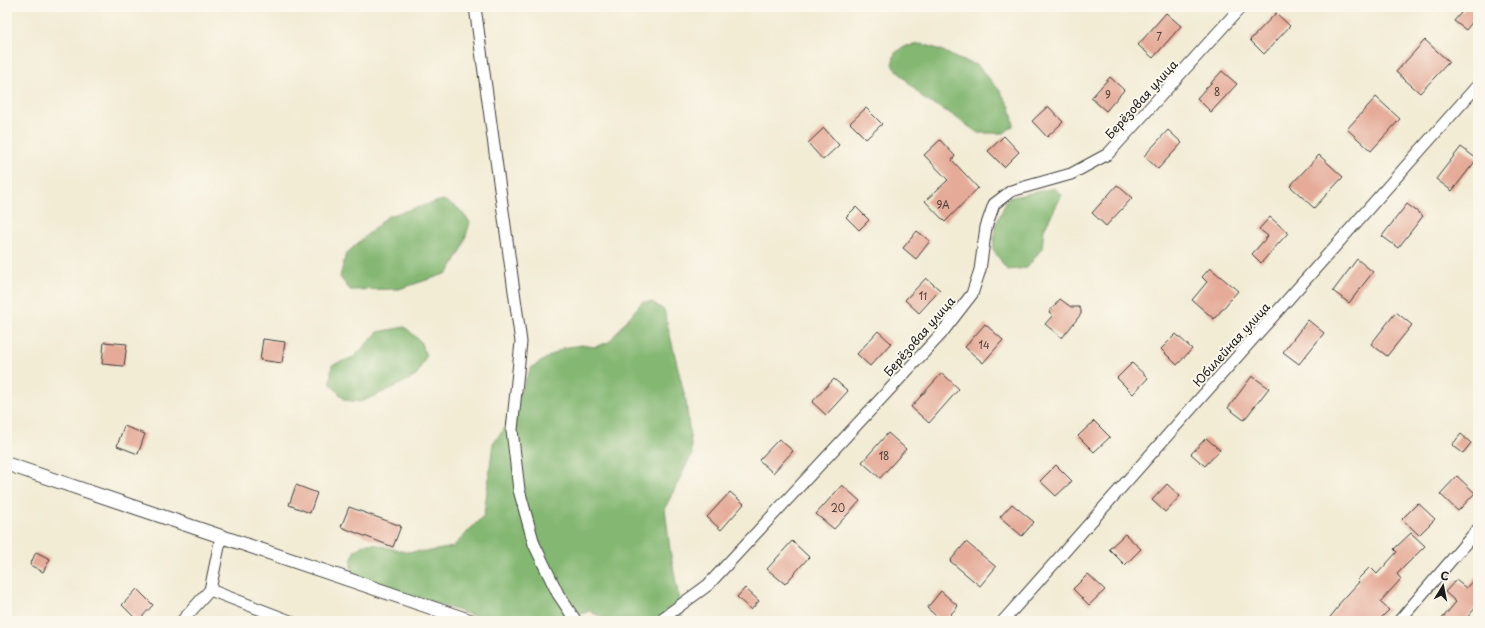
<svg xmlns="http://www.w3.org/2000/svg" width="1485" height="628" font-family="'Playpen Sans',sans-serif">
  <rect width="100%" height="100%" fill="#fbf7ec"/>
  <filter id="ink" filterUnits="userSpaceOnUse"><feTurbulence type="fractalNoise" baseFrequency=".025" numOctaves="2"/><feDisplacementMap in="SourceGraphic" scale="8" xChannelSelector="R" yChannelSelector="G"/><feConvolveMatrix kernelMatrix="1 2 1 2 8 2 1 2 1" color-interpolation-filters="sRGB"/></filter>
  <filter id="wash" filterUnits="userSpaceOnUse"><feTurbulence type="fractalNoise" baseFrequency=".012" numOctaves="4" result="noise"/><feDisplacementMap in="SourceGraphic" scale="16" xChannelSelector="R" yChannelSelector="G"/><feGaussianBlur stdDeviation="0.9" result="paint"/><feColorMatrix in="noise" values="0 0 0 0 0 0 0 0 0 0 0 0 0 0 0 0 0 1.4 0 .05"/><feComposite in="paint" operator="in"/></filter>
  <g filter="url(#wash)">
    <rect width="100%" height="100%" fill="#f2ecd5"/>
    <g fill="#84b772" stroke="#506a47">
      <path d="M923,44L941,50L958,59L977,65L1000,91L1010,107L1014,125L1004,133H978L951,114L924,99L892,65L895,53L906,46Z"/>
      <path d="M1054,188L1062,195L1044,229L1042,248L1027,268L1007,270L993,249L995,226L1008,198Z"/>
      <path d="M443,200L458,208L470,222L462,249L448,273L399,289L350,290L340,277L346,254L388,216Z"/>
      <path d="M642,302H652L664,310L686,402L692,454L665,508L670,550L683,621H610L589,611L563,621H490L356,578C348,570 351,559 355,550L365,544H374L405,552L431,551L453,547L484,515L493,443L503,431L531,368L563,348L581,345L595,347L609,342Z"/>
      <path d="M405,327L420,341L426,356L416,376L386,391L360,402L345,400L330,383L332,365L354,357L378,332Z"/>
    </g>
    <g id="blocks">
      <g fill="#e5aa98">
        <path d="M1466,7H1478V15L1466,30L1454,21Z"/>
        <path d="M1166,13L1181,26L1153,58L1138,45Z"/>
        <path d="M1276,13L1290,26L1264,54L1250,40Z"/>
        <path d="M1425,40L1449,62L1420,93L1396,72Z"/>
        <path d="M1222,71L1237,84L1211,112L1197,98Z"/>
        <path d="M1110,77L1124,90L1106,111L1091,98Z"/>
        <path d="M1376,97L1400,119L1371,151L1347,129Z"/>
        <path d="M1048,106L1063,122L1047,137L1032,121Z"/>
        <path d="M866,108L882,124L866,139L850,123Z"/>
        <path d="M824,128L839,145L823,160L808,143Z"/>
        <path d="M1168,130L1182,143L1158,169L1144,156Z"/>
        <path d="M1004,136L1019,152L1004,167L988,151Z"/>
        <path d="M940,140L955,156L952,160L978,188L945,222L925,201L948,180L924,155Z"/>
        <path d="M1461,147L1477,159L1452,191L1436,179Z"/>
        <path d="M1319,155L1343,177L1314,208L1290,186Z"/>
        <path d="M1117,185L1132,198L1106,226L1092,213Z"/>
        <path d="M1407,204L1423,216L1398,248L1382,236Z"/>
        <path d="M856,207L869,220L859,230L846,217Z"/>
        <path d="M1270,217L1288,233L1261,263L1252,254L1268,236L1259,229Z"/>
        <path d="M917,231L930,241L916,259L903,248Z"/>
        <path d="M1357,259L1373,272L1349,303L1333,291Z"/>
        <path d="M1210,268L1238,291L1214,319L1192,300L1207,282L1202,277Z"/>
        <path d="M926,278L940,290L919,313L905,300Z"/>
        <path d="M1060,299L1071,307H1079L1081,310V314L1062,338L1045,324L1053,315L1049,312Z"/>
        <path d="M1396,312L1412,325L1387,356L1371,344Z"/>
        <path d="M1308,320L1324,333L1299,364L1283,352Z"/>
        <path d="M985,324L1003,340L983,363L965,347Z"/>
        <path d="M878,331L891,343L870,366L857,354Z"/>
        <path d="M1176,334L1192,349L1177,365L1161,349Z"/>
        <path d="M263,339L285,342L282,363L260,360Z"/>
        <path d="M104,342L127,344L124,366L102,364Z"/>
        <path d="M1132,363L1148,378L1133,394L1117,378Z"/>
        <path d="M942,373L959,389L929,423L911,407Z"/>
        <path d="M1252,376L1269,388L1244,420L1228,408Z"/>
        <path d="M834,379L848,391L826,415L812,402Z"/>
        <path d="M1094,421L1110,437L1094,452L1078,436Z"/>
        <path d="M124,426L145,434L138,454L117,446Z"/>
        <path d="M888,433L906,449L880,478L862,462Z"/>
        <path d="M1461,434L1471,443L1463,453L1452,445Z"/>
        <path d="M1206,438L1220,450L1205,466L1191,454Z"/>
        <path d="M779,439L793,451L773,473L759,460Z"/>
        <path d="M1056,465L1072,481L1056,496L1040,481Z"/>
        <path d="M1457,476L1475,493L1458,511L1440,494Z"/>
        <path d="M1167,484L1180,496L1165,512L1152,500Z"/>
        <path d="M296,485L317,493L310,513L289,505Z"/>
        <path d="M842,485L860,501L834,529L816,514Z"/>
        <path d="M730,492L744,504L721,530L707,517Z"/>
        <path d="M1418,503L1435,519L1419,535L1402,519Z"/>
        <path d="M1012,504L1034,522L1022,536L1000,517Z"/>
        <path d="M349,507L401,526L393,547L341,527Z"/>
        <path d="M1411,533L1425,546L1397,574L1401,579L1380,602L1389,610L1378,621H1327L1339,606L1338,605L1359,582L1357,580L1370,567L1377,574L1397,552L1394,549Z"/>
        <path d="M1125,534L1141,549L1125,565L1109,549Z"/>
        <path d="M792,541L809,557L785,584L767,569Z"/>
        <path d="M966,542L996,567L980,586L950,561Z"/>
        <path d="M36,552L50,559L43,572L30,565Z"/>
        <path d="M1088,574L1105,590L1089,605L1073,589Z"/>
        <path d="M1478,575V605L1464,621H1440L1456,602L1445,592L1456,580L1466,588Z"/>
        <path d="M745,588L759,601L751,610L737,597Z"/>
        <path d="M137,589L153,605L138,621L122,605Z"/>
        <path d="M941,591L958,606L945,621H942L927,608Z"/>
      </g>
    </g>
  </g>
  <g filter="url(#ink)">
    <use href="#blocks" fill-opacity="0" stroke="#3c3b38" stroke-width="1"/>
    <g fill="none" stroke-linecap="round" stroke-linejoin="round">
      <defs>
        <g id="minor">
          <path d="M475,7L521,342L512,430L519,490L534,544L558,594L576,621"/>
          <path d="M210,590L290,621"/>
          <path d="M182,621L210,590L221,537"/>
          <path d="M659,621L708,585L941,334L972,294L980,270L986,227L994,204L1011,191L1071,174L1108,154L1241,7"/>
          <path d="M1003,621L1478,85"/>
          <path d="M1399,621L1478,529"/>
        </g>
        <path id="tertiary" d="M7,464L471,621"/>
      </defs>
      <use href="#minor" stroke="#3c3b38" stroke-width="13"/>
      <use href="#tertiary" stroke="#3c3b38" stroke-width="15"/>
      <use href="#minor" stroke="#fff" stroke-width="11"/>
      <use href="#tertiary" stroke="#fff" stroke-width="13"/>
    </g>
  </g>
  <g text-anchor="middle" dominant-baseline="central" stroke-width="4" stroke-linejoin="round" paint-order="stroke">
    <g font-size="10" fill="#4e403b">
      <text x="1159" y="36">7</text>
      <text x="1217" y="91">8</text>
      <text x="1108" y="94">9</text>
      <text x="943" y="204">9А</text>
      <text x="923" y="295">11</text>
      <text x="984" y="344">14</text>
      <text x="884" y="455">18</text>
      <text x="838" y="507">20</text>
    </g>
    <g font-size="12" fill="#1c1c1c" stroke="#fbf7ec">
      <text transform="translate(1141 99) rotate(-48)">Берёзовая улица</text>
      <text transform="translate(919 336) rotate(-49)">Берёзовая улица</text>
      <text transform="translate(1231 344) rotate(-48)">Юбилейная улица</text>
    </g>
  </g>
  <rect width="1485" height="628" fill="none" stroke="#fbf7ec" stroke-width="24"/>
  <g transform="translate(1443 586) rotate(10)" stroke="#fbf7ec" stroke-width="3" paint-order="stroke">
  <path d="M0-3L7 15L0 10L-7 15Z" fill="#1c1c1c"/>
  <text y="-6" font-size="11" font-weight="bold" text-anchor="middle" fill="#1c1c1c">С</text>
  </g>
</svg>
